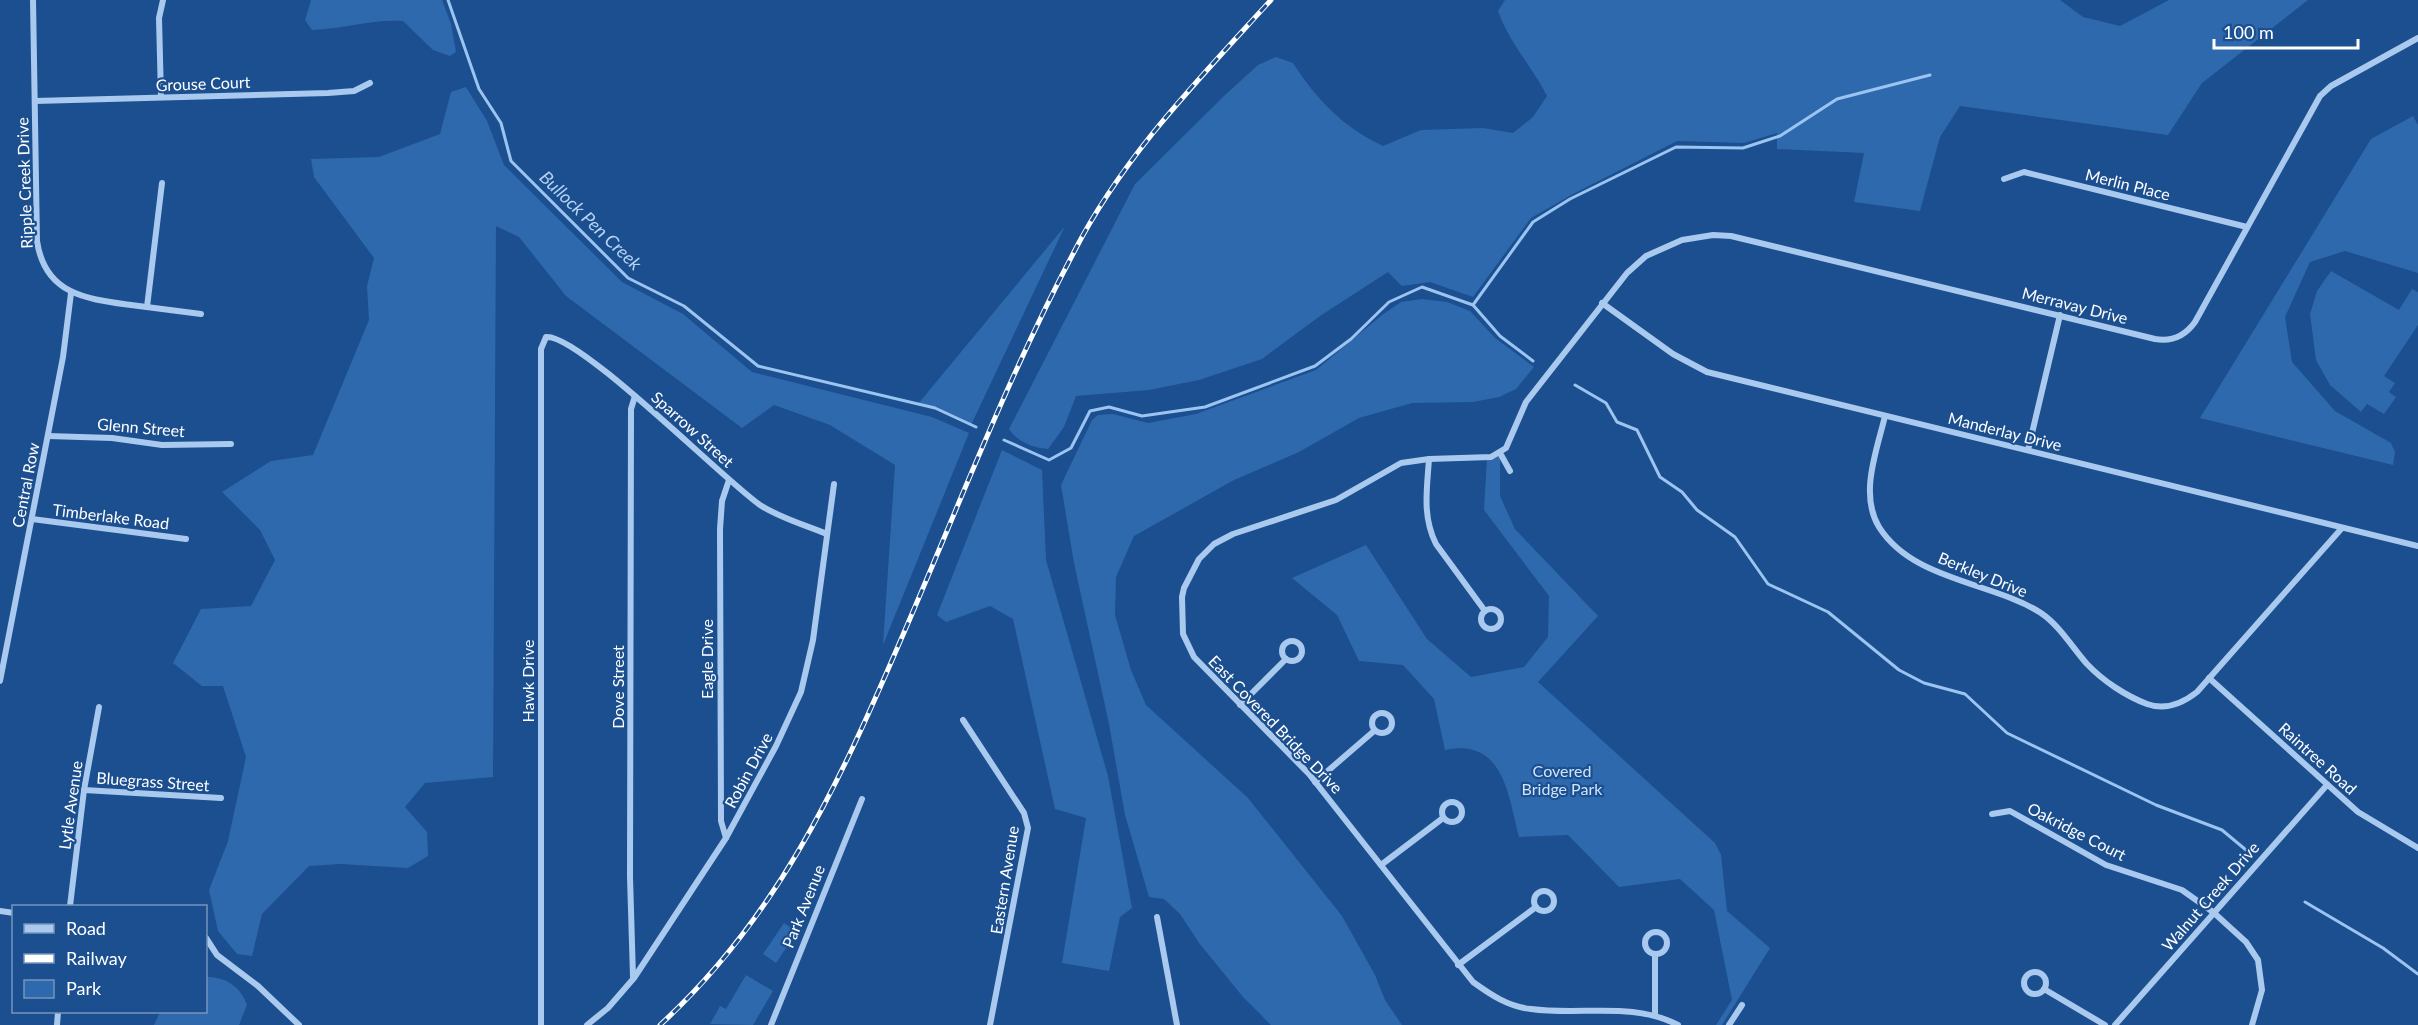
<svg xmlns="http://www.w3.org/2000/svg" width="2418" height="1025" font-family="Lato,sans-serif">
  <rect width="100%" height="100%" fill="#1b4f8f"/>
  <g fill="#2e69ad">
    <path d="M311,0H442L451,24L456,52L450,56L433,50L403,21C372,19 343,29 312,30L305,20Z"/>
    <path d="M1505,0H2060L2083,17L2120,26L2169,0H2308L2202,83L2168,135L1960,106L1940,137L1920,211L1854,202L1864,153L1777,149V133L1744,143L1677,141L1573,194L1531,218L1473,297L1430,282L1402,286L1388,272L1320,316L1262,359L1199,380L1149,390L1076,396L1064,427L1048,449C1033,448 1018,442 1009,429L1135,184L1225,95L1258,65L1276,57L1293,63C1317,100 1343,127 1383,146L1421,130L1483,128L1513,133L1533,117L1547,96C1531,65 1510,44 1498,11Z"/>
    <path d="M466,87L487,121L504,165L622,282L683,314L752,372L932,417L969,433L883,645L895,465L830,425L774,405L742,428L566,296L519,237L496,226L493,777L425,783L405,807L427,832L428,856L408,868L340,864L309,866L262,914L252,956L237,954L218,931L209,890L228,841L246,757L223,686H202L173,663L201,609L251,606L275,560L260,530L222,492L271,461L313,455L369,320L367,286L374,258L314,177L311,159L379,157L440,134L451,92Z"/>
    <path d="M2413,116L2418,125V273L2345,251L2310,262L2285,317L2292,362L2335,411L2391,443L2395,452L2393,465L2200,418L2371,139Z"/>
    <path d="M1065,226L971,425L935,408L918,404Z"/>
    <path d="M2331,271L2399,310L2412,289L2418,292V325L2384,376L2395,383L2389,392L2396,397L2384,414L2367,404L2361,412L2330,385L2316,360L2310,314L2317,291Z"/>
    <path d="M1422,299L1447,302L1470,311L1495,338L1534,367L1516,389L1499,397L1473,402L1412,403L1359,418L1299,452L1234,480L1134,536L1116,577L1115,615L1131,670L1146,705L1248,798L1342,916L1375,975L1385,1000L1402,1025H1271L1243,997L1199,943L1180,914L1164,899L1149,897L1125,815L1109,724L1074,563L1061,485L1092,420L1098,415L1113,414L1148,423L1196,414L1316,370L1382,315L1401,302Z"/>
    <path d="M1002,450L1042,470L1046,560L1108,776L1132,908L1120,917L1109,971L1062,963L1086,818L1055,809L1013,619L990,606L946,622L937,615Z"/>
    <path d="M1500,453V496L1515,529L1598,616L1538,682L1715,843L1721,855L1727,911L1770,948L1722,1025H1716L1732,1000L1714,910L1680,879L1619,887L1568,835L1519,837C1508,795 1504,738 1445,750L1434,699L1403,665L1359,661L1337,615L1292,578L1366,545L1427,639L1471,677L1524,667L1548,637L1549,596L1484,510L1487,457Z"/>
    <path d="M784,923L797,932L776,963L763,954Z"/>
    <path d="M746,975L773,991L753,1025L710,1024L720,1006L726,1009Z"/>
    <path d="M206,977C226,977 240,986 247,1005L239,1025H154L160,1012H206Z"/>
  </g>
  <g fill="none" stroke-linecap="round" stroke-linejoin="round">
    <g stroke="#9cc4f0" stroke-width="3">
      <path d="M448,0L479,89L501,123L511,161L628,278L684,306L758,366L935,408L976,427"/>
      <path d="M1473,305L1500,336L1533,361"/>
      <path d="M1575,385L1606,403L1617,422L1637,430L1660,477L1682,492L1697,510L1735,537L1768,584L1828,612L1899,670L1924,683L1965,694L2007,733L2156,805L2222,830L2246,850"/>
      <path d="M1004,440L1049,460L1071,448L1090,411L1109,407L1142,416L1205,407L1315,366L1351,339L1389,302L1422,287L1473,305L1533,222L1570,199L1676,147L1743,148L1780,136L1837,99L1930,75"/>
      <path d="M2305,902L2383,948L2418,974"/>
    </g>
    <g stroke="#a9c9ee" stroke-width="6">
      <path d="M33,0L37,241C45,295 87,299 131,305C155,308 178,311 201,314"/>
      <path d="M161,97L159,18L163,0"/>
      <path d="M35,101L328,93L354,91L370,83"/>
      <path d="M2004,179L2024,172L2247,227"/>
      <path d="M1602,303L1673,354L1707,372L2418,546"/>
      <path d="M147,307L162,183"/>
      <path d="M1885,416C1877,450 1859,494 1879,527C1913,581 1993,582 2041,613C2060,626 2072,647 2087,664C2103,681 2126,696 2147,704C2166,711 2183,703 2197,692L2342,528"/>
      <path d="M48,436L112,438L162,445L231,444"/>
      <path d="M2028,450L2060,315"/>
      <path d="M1500,453L1510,471"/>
      <path d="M1429,459C1427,489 1422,516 1436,544L1485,611"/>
      <path d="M32,519L186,539"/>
      <circle cx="1491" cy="619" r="10"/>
      <circle cx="1292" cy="651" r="10"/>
      <path d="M2209,678L2358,812L2418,848"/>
      <path d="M0,681L63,357L71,293"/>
      <path d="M1240,705L1286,659"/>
      <circle cx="1382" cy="723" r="10"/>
      <path d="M963,720L1024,813L1028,828L990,1025"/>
      <path d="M1315,782L1374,731"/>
      <path d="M84,790L221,798"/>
      <circle cx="1452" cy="812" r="10"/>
      <path d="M1992,814L2010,811L2106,865L2182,890L2213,912L2246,942L2258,960L2262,990L2252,1025"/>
      <path d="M726,838L721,821L720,529L722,501L729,480"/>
      <path d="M1381,865L1443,818"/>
      <circle cx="1544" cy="901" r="10"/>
      <path d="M70,906L84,790L99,707"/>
      <path d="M0,911L14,913"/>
      <path d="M1157,917L1177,1025"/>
      <circle cx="1656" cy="943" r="11"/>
      <path d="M206,938L217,955L258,986L299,1025"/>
      <path d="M1458,965L1536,907"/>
      <circle cx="2035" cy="983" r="11"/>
      <path d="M633,977L630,877L631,409L635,396"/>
      <path d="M2044,989L2105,1025"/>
      <path d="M1655,1015V954"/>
      <path d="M57,1025L58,1012"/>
      <path d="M541,1025V349L546,337C578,333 725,481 760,505C780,518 805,525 827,534"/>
      <path d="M587,1025L608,1008L634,978L726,838L776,746L801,692L813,640L834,484"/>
      <path d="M771,1025L862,799"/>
      <path d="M1678,1025C1632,1001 1581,1016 1531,1009C1509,1007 1491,995 1473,982L1309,774L1194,657L1183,634L1182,597L1184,588L1199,559L1214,544L1233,534L1336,500L1401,463L1429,459L1491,457L1506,448L1526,402L1627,273L1646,256L1682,240L1713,235L1731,236L2155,339C2172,342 2185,336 2195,322L2320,96L2331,86L2418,38"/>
      <path d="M1729,1025L1742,1005"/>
      <path d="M2115,1025L2327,785"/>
    </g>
    <defs>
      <path id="rail" d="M660,1025C776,919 838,786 899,644C956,513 1007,378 1074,252C1123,156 1199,79 1271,0"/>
    </defs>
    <use href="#rail" stroke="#fff" stroke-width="5"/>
    <use href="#rail" stroke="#1b4f8f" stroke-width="3" stroke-dasharray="9" stroke-linecap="butt"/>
  </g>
  <g text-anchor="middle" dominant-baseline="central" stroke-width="4.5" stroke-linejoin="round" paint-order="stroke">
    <g font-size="16" fill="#fff" stroke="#1b4f8f">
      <text transform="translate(203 83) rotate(-2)">Grouse Court</text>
      <text transform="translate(24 183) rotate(-92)">Ripple Creek Drive</text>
      <text transform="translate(2128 184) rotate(14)">Merlin Place</text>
      <text transform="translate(2075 305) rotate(14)">Merravay Drive</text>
      <text transform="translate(141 427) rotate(5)">Glenn Street</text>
      <text transform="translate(693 429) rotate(42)">Sparrow Street</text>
      <text transform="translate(2005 431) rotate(14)">Manderlay Drive</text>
      <text transform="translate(25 485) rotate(-79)">Central Row</text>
      <text transform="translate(111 516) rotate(7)">Timberlake Road</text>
      <text transform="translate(1983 574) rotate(22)">Berkley Drive</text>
      <text transform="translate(706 659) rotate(-90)">Eagle Drive</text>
      <text transform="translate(527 681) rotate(-90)">Hawk Drive</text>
      <text transform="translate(617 687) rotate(-90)">Dove Street</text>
      <text transform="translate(1276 724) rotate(46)">East Covered Bridge Drive</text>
      <text transform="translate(2318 758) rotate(42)">Raintree Road</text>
      <text transform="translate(748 770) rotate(-62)">Robin Drive</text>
      <text transform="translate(153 781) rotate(4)">Bluegrass Street</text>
      <text transform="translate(70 805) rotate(-82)">Lytle Avenue</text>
      <text transform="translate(2077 831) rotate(27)">Oakridge Court</text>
      <text transform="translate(1004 880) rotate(-81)">Eastern Avenue</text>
      <text transform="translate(2210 896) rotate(-49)">Walnut Creek Drive</text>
      <text transform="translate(803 906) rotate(-68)">Park Avenue</text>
    </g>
    <g font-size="16" fill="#cfe3fa" stroke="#1b4f8f">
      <text x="1562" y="770">Covered<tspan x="1562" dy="18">Bridge Park</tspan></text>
    </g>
    <g font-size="18" font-style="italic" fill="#b5d3f5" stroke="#1b4f8f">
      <text transform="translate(591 220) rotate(44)">Bullock Pen Creek</text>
    </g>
  </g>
  <rect x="12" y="905" width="195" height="108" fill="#1b4f8f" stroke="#7695bc" stroke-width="1.5"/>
  <rect x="24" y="924" width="30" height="9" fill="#a9c9ee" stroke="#7695bc" stroke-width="1.5"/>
  <text x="66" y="935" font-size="18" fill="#ffffff">Road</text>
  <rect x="24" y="954" width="30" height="9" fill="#ffffff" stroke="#7695bc" stroke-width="1.5"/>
  <text x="66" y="965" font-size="18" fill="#ffffff">Railway</text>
  <rect x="24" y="980" width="30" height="18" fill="#2e69ad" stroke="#7695bc" stroke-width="1.5"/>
  <text x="66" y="995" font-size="18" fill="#ffffff">Park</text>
  <path d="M2214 39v9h144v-9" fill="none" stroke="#ffffff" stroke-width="3"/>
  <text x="2223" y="39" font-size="18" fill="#ffffff" stroke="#1b4f8f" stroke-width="4.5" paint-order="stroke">100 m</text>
</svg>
